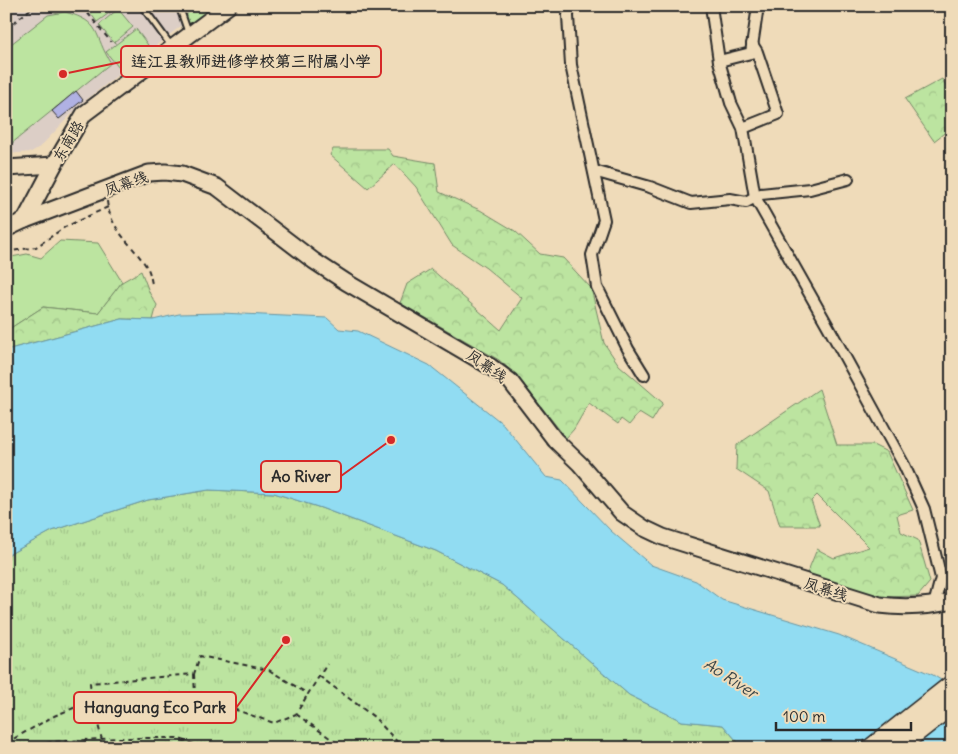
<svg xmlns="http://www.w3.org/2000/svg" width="958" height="754" font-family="Delius,'LXGW WenKai TC',sans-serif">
  <defs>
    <pattern id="forest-crowns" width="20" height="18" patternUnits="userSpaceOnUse" patternTransform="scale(1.25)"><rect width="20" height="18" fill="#bce4a0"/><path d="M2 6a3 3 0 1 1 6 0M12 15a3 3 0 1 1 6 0" fill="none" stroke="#a2c48a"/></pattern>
    <pattern id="park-tufts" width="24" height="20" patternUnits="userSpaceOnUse" patternTransform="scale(1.25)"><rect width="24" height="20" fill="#bce4a0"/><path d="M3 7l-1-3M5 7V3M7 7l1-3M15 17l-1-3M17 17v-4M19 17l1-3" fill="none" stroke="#a2c48a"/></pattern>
  </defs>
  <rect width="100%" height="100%" fill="#efdbb9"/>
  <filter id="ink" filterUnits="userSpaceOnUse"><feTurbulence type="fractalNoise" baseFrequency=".02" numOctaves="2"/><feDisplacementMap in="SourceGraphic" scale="10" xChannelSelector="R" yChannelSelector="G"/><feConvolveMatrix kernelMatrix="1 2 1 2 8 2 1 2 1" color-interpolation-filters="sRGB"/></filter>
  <g filter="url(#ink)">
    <path fill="#dccec6" d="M6,6H188L186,22L82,103L40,147L31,152L6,154Z"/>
    <g fill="#bce4a0" stroke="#748866">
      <path d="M85,6H115L116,8L97,22Z"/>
      <path d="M118,9L133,27L114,43L99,25Z"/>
      <path d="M65,12C103,22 93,35 111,63L6,148V48L48,15Z"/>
      <path d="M136,29L148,45L119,68L106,52Z"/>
      <path d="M60,241L98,243L122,282L98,313L43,307L6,331V258L27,254L41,258Z"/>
    </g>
    <g fill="url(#forest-crowns)" stroke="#748866">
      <path d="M942,79L952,95V127L934,141L905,99Z"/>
      <path d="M333,149H388L393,156L435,163L439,192L480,210L515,231L540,254L563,258L591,288L604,343L619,365L663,403L652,421L639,413L629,425L621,419L618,424L589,403L574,429L566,438L517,376L499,360L400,303L407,284L431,269L501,330L522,298L486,268L452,245L416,187L395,164L368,188L330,155Z"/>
      <path d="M141,271L150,294L157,305L153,320L122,319L6,350V331L43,307L98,313L122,282Z"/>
      <path d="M819,389L837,445H873L887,452L913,510L897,515L901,532L918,540L930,582L918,596L881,597L806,576L817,549L834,558L869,547L817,495L811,501L820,526H780L769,491L736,469L737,445Z"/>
    </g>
    <g fill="url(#park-tufts)" stroke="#748866">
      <path d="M188,6H215L189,26L186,22Z"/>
      <path d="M209,490L274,493L321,508L436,551L502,585L629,695L682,721L723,725L743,748H6V556L52,531L148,500Z"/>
    </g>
    <path fill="#91dcf2" stroke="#6895a2" d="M221,313L327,318L339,329L358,331L429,365L503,424L546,477L562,480L611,531L651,565L696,581L722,600L839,635L933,675L952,687V748H743L723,725L682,721L629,695L502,585L436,551L321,508L274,493L209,490L148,500L52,531L6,556V350L122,319L153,320L179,314Z"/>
    <path fill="#b0b1e3" stroke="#2b2b2b" d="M76,91L83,100L59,119L52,111Z"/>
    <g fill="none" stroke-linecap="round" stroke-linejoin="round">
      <defs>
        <g id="lane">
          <path d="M142,6L172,47"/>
          <path d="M179,6L188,32"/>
        </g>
        <g id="street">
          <path d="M569,6L568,16L571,65L604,220L592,255L597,287L628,349L644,375"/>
          <path d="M711,6L719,61L731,103L743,128L755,197L829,328L904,465L924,509L941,578L934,605"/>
          <path d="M719,61L751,53L758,6"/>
          <path d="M743,128L778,114L757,52L752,44"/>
          <path d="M594,171L650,187L691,203L730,199L746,202L761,194L810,189L848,179"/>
        </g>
        <g id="secondary">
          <path d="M6,168L54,165"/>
          <path d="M25,220L54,165L84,114L228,6"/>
          <path d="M6,229L25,220L149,173L165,172L182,174L217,187L314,261L346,282L491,367L510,381L555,440L580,464L622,513L644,528L663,537L880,605C904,608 928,607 952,601"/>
        </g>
        <g id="highway">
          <path d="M872,748L952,685"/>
          <path d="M896,748L952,704"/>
        </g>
      </defs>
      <use href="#lane" stroke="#2b2b2b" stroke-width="9"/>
      <use href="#street" stroke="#2b2b2b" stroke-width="14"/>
      <use href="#secondary" stroke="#2b2b2b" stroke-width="19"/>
      <use href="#highway" stroke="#2b2b2b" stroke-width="22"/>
      <g stroke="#2b2b2b" stroke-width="2" stroke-dasharray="5 4" stroke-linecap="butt">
        <path d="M82,6L111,42"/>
        <path d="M6,29L34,6"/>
        <path d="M107,201C110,231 134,245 148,269C150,273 151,279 152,284"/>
        <path d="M6,252L36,247L65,227L108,207"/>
        <path d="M194,674L195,696L274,723L296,714L308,694"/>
        <path d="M319,676L374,717L403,748"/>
        <path d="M296,714L344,748"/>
        <path d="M102,740L92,701L90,683L194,674L200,656L269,670L308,694L327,664"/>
        <path d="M6,743L54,716L91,701"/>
        <path d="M20,748L52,742L117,738H177L205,748"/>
        <path d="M437,748L439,746"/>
      </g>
      <use href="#lane" stroke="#efdbb9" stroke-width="5"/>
      <use href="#street" stroke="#efdbb9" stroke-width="10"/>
      <use href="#secondary" stroke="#efdbb9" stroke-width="15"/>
      <use href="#highway" stroke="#efdbb9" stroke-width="19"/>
    </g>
  </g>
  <g text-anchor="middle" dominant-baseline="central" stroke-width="4" stroke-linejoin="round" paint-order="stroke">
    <g font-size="15" fill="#2b2b2b" stroke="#efdbb9">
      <text transform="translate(68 141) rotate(-59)">东南路</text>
      <text transform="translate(126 183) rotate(-19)">凤幕线</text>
      <text transform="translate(487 366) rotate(35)">凤幕线</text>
      <text transform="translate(826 589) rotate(18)">凤幕线</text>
    </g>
    <g font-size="16" font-style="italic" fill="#3a4649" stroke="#efdbb9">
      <text transform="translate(731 678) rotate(33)">Ao River</text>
    </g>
  </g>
  <path fill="none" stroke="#d62828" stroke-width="2" d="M63 74L121 62M391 440L341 476M286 640L236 708"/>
  <g fill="#d62828" stroke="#efdbb9" stroke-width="2">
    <circle cx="63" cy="74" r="5"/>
    <circle cx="391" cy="440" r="5"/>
    <circle cx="286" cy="640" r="5"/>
  </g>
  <g fill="#efdbb9" stroke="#d62828" stroke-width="2">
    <rect x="121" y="46" width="260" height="31" rx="5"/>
    <rect x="261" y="461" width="80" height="31" rx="5"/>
    <rect x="74" y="692" width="162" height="31" rx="5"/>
  </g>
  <g font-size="16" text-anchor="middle" font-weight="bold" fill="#2b2b2b">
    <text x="251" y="67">连江县教师进修学校第三附属小学</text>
    <text x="301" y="482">Ao River</text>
    <text x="155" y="713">Hanguang Eco Park</text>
  </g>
  <rect width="958" height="754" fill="none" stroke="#efdbb9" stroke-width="25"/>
  <rect x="12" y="12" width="933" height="729" fill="none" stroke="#2b2b2b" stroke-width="2" filter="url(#ink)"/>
  <path d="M776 722v8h135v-8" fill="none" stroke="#2b2b2b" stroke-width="2.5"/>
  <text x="783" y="722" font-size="15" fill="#2b2b2b" stroke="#efdbb9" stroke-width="4" paint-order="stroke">100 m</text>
</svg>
